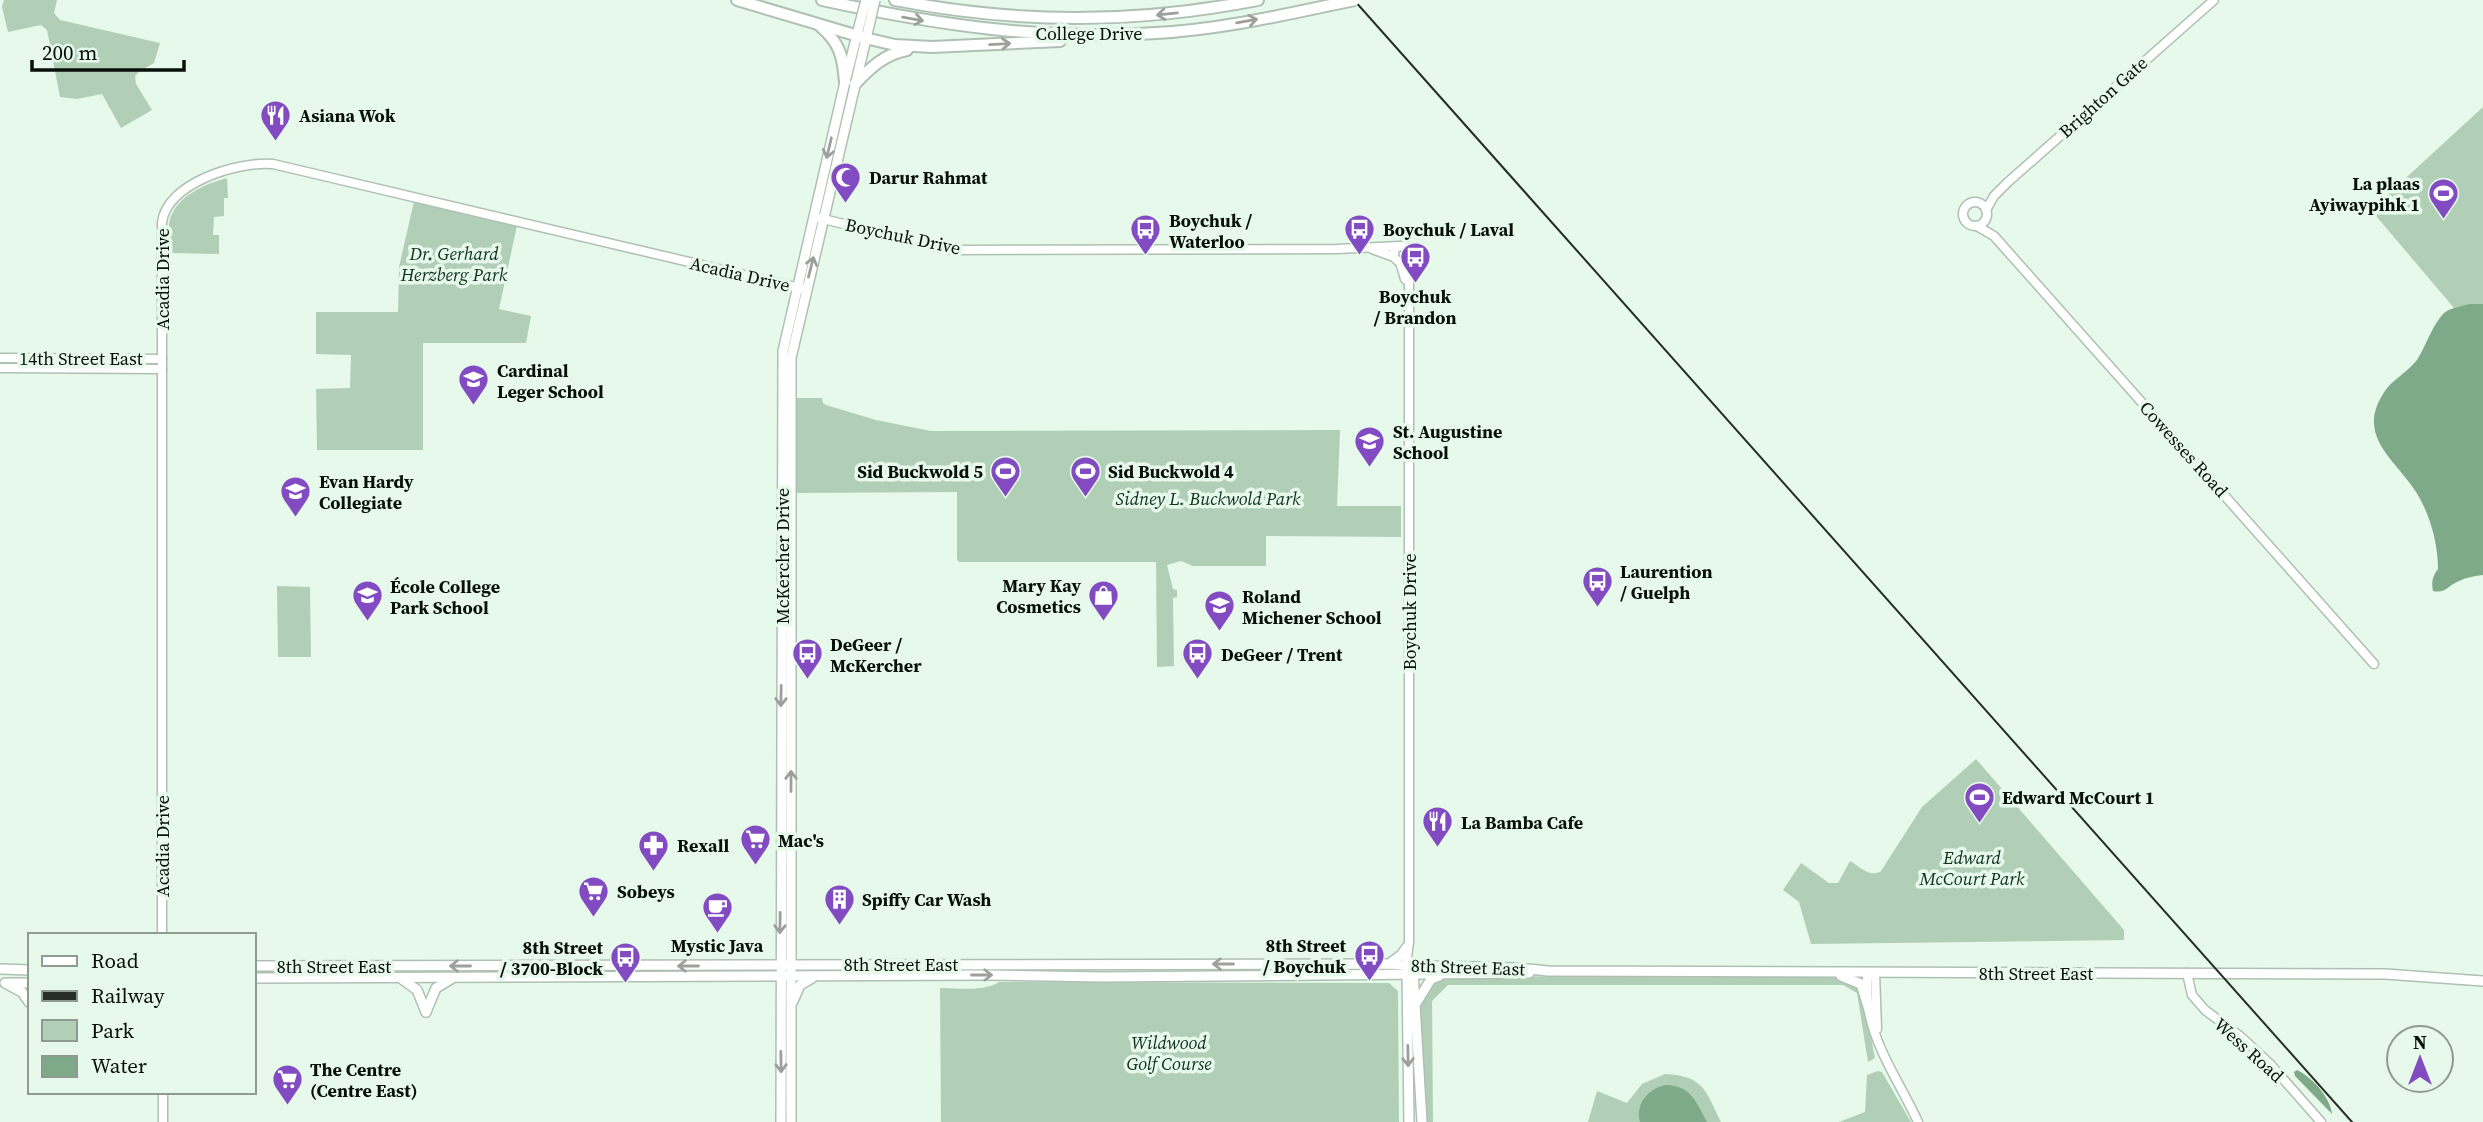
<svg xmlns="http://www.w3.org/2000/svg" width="2483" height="1122" font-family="'Source Serif 4',serif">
  <rect width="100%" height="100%" fill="#e6f9ea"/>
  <g fill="#b1cfb7">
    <path d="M4,0H57L54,13L60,20L160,43L154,63L140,71L135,76L136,84L152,110L121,128L102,94L77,99L60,97L47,30L41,25L8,32L2,7Z"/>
    <path d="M2483,107V304H2469L2454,308L2371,210Z"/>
    <path d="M227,178L228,198H224V216L214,217L213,235H219V254L169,253C169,244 168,234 169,225C172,198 204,184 227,178Z"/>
    <path d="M415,197L518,221L499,309L531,316L526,343H423V450H317L316,389L350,388L351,355L316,354V312H398L399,267Z"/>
    <path d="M796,398H822L823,403L826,405L876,420L931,431L1340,430L1337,506H1401V537L1266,536V566H1193L1181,561L1167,565L1173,589L1177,590V597L1173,598L1174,666L1157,667L1156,562H959L957,559V492L796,493Z"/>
    <path d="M277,586L310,587L311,657H278Z"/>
    <path d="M1976,759L2124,930V940L1811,944L1799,902L1783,890L1801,863L1829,883H1838L1850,861C1860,867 1870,878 1881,871L1922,807Z"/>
    <path d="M1791,975L1840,977L1854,981L1862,992L1875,1058L1868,1062L1857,993L1843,985H1448L1432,1001L1433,1122H1425L1420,1009L1422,999L1434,982L1459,977Z"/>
    <path d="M999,982L1389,983L1398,991L1399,1122H941L940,988C958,988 983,992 999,982Z"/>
    <path d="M1878,1071L1882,1072L1911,1122H1839L1865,1112L1867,1075Z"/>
    <path d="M1665,1074C1704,1076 1705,1090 1721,1122H1588L1597,1091L1627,1103L1642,1084Z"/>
  </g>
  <g fill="#7eaa89">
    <path d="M2469,304H2483V575C2475,576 2467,577 2459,581C2449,585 2445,594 2433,591C2431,582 2433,575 2438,569C2438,543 2430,514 2416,492C2396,460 2356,437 2383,394C2391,380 2407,373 2417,360C2426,346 2432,325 2444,313C2450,308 2462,306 2469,304Z"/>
    <path d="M2297,1070C2312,1077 2330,1097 2332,1114L2295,1076L2294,1072Z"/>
    <path d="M1665,1085C1691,1085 1696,1102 1707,1122H1640C1635,1104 1648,1089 1665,1085Z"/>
  </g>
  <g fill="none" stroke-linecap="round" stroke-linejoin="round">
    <defs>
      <g id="tertiary">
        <circle cx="1975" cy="214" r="12"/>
        <path d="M1986,210L1994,196L2008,182L2214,0"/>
        <path d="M819,218L951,250L1337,249L1400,246"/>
        <path d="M1977,226L1994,236L2374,664"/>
        <circle cx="1402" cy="254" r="8"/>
        <path d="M1372,249L1394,257"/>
        <path d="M1400,262L1405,279L1409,282"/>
        <path d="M0,358L162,359"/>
        <path d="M0,368L162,369"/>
        <path d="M162,935V223C166,183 238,161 273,164L804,289"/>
        <path d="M1406,966L1409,942V258"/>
        <path d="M1867,973C1867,986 1867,999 1869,1012C1877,1052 1901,1085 1918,1122"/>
        <path d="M1875,973L1877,1029"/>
        <path d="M2187,973L2192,995L2205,1010L2241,1037L2270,1064L2321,1122"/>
        <path d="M163,1122V1092"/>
      </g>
      <g id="secondary">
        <path d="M1389,964L1401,955L1407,947"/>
        <path d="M254,966L1389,964C1442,969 1495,964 1548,971L2385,974L2483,981"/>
        <path d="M0,969L30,970"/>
        <path d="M1413,970L1422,1122"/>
        <path d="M1407,971L1409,1122"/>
        <path d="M1841,976L1861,984L1869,1010"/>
        <path d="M254,978L989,975L1103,977L1529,973"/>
        <path d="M402,979L417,990L426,1012"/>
        <path d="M5,983L22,992L29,1002"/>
        <path d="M9,983H30"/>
        <path d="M793,1001L800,985L812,978"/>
        <path d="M1417,1002L1431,979L1439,976"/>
        <path d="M426,1012L436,988L451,979"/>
        <path d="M781,1122L783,351L845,82L860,23"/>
        <path d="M791,1122V358L869,26"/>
      </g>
      <g id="motorway">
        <path d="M737,0L865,38L895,45L932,47L1060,41"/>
        <path d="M822,0C932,24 1043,41 1156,33C1213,30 1270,18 1326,6"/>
        <path d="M895,0C1019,24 1134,24 1258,0"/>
        <path d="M819,25C840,43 843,56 845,82"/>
        <path d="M855,84C871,67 885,54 907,50"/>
      </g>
    </defs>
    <use href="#tertiary" stroke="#aec0b2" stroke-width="11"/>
    <use href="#secondary" stroke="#aec0b2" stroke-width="12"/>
    <use href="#motorway" stroke="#aec0b2" stroke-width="14"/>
    <use href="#tertiary" stroke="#fff" stroke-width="8"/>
    <use href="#secondary" stroke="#fff" stroke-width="9"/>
    <use href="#motorway" stroke="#fff" stroke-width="10"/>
    <path stroke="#262d27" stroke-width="2" d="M1354,0L2352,1122"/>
    <defs>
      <g id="secondary-bridge">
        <path d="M860,23L866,0"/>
        <path d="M869,26L875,0"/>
      </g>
      <path id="motorway-bridge" d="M1326,6L1355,0"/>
    </defs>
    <use href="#secondary-bridge" stroke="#aec0b2" stroke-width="12" stroke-linecap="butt"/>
    <use href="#motorway-bridge" stroke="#aec0b2" stroke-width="14" stroke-linecap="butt"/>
    <use href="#secondary-bridge" stroke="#fff" stroke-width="9"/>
    <use href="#motorway-bridge" stroke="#fff" stroke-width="10"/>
  </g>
  <defs><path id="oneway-shaft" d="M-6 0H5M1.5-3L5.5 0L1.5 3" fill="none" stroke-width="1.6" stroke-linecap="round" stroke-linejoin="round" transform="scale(1.75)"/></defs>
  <g stroke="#9d9f9d">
    <use href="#oneway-shaft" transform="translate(1167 14) rotate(174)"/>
    <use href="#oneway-shaft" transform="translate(913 19) rotate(10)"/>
    <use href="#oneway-shaft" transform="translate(1247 21) rotate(-10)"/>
    <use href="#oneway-shaft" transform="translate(1000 44) rotate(-3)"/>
    <use href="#oneway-shaft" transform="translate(829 148) rotate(103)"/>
    <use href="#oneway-shaft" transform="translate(811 267) rotate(-76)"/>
    <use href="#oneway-shaft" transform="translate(781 696) rotate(91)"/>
    <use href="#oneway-shaft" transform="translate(791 781) rotate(-90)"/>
    <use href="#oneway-shaft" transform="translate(780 923) rotate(91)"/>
    <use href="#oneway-shaft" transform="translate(1223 964) rotate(-180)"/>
    <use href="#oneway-shaft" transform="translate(460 966) rotate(180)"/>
    <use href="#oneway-shaft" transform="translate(688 966) rotate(180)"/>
    <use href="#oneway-shaft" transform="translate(982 975)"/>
    <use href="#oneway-shaft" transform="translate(1408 1056) rotate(89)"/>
    <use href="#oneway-shaft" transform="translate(781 1062) rotate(89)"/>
  </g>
  <defs>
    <symbol id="restaurant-pin" viewBox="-11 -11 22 30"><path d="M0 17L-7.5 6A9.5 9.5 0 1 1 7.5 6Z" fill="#824bc2" stroke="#e6f9ea"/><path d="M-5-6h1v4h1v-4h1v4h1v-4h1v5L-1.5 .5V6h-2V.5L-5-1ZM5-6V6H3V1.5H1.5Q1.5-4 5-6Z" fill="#fff"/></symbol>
    <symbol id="mosque-pin" viewBox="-11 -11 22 30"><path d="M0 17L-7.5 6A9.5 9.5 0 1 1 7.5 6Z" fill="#824bc2" stroke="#e6f9ea"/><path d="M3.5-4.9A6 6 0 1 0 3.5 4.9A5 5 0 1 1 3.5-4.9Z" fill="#fff"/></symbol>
    <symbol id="stadium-pin" viewBox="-11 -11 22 30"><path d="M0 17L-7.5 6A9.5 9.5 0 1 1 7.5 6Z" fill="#824bc2" stroke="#e6f9ea"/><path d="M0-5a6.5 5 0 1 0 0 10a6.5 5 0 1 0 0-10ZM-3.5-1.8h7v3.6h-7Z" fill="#fff"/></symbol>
    <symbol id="bus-pin" viewBox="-11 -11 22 30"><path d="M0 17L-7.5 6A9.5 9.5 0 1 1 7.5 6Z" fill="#824bc2" stroke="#e6f9ea"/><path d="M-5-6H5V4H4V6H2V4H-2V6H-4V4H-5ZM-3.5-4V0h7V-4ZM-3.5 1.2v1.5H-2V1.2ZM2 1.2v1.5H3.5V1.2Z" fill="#fff"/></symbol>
    <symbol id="school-pin" viewBox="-11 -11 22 30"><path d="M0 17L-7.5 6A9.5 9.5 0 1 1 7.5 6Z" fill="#824bc2" stroke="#e6f9ea"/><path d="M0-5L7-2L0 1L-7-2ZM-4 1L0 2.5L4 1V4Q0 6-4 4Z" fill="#fff"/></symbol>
    <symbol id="shop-pin" viewBox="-11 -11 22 30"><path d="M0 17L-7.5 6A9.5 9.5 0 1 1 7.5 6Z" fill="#824bc2" stroke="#e6f9ea"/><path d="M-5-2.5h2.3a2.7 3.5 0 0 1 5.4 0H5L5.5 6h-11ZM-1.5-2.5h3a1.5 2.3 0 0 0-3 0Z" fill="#fff"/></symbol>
    <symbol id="supermarket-pin" viewBox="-11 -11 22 30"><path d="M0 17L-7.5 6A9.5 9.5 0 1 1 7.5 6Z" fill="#824bc2" stroke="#e6f9ea"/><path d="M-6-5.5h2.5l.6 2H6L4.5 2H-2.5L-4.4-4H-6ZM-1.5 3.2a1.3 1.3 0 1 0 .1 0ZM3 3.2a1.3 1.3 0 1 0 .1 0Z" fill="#fff"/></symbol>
    <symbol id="pharmacy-pin" viewBox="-11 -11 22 30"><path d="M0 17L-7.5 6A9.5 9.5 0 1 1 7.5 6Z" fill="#824bc2" stroke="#e6f9ea"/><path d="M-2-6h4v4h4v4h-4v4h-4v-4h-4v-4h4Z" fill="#fff"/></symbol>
    <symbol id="building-pin" viewBox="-11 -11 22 30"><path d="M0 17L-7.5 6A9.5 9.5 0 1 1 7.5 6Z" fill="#824bc2" stroke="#e6f9ea"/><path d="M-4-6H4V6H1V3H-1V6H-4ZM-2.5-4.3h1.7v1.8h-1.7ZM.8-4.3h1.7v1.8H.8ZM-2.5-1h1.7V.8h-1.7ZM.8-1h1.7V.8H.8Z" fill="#fff"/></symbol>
    <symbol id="cafe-pin" viewBox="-11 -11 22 30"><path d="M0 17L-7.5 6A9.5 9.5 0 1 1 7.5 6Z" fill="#824bc2" stroke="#e6f9ea"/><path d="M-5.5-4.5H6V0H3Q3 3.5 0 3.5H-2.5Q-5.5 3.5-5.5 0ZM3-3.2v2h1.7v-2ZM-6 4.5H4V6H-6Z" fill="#fff"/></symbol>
  </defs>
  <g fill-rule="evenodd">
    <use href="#restaurant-pin" x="258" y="98" width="35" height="47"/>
    <use href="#mosque-pin" x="828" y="160" width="35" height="47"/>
    <use href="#stadium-pin" x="2426" y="176" width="35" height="47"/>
    <use href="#bus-pin" x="1342" y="212" width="35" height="47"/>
    <use href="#bus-pin" x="1128" y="212" width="35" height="47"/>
    <use href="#bus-pin" x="1398" y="240" width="35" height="47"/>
    <use href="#school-pin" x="456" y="362" width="35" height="47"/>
    <use href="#school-pin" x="1352" y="424" width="35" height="47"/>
    <use href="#stadium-pin" x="988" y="454" width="35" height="47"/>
    <use href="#stadium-pin" x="1068" y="454" width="35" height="47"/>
    <use href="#school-pin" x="278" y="474" width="35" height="47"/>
    <use href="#bus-pin" x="1580" y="564" width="35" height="47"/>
    <use href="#shop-pin" x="1086" y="578" width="35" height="47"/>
    <use href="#school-pin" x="350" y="578" width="35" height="47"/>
    <use href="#school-pin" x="1202" y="588" width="35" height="47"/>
    <use href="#bus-pin" x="790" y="636" width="35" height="47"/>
    <use href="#bus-pin" x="1180" y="636" width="35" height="47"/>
    <use href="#stadium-pin" x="1962" y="780" width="35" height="47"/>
    <use href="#restaurant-pin" x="1420" y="804" width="35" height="47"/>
    <use href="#supermarket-pin" x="738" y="822" width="35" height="47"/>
    <use href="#pharmacy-pin" x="636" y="828" width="35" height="47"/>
    <use href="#supermarket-pin" x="576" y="874" width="35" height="47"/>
    <use href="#building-pin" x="822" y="882" width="35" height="47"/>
    <use href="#cafe-pin" x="700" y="890" width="35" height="47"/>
    <use href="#bus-pin" x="1352" y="938" width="35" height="47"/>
    <use href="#bus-pin" x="608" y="940" width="35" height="47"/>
    <use href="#supermarket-pin" x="270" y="1062" width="35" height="47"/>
  </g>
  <g text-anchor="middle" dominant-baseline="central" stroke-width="7" stroke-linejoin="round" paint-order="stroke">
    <g font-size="18" fill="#090f0a" stroke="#e6f9ea">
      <text x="1089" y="33">College Drive</text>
      <text transform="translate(2103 97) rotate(-42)">Brighton Gate</text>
      <text transform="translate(903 236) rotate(12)">Boychuk Drive</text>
      <text transform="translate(740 274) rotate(13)">Acadia Drive</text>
      <text transform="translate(162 279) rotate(-90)">Acadia Drive</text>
      <text x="81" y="358">14th Street East</text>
      <text transform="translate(2184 449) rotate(48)">Cowesses Road</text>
      <text transform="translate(782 556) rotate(-90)">McKercher Drive</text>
      <text transform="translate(1409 612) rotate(-90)">Boychuk Drive</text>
      <text transform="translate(162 846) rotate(-90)">Acadia Drive</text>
      <text x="901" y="964">8th Street East</text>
      <text x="334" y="966">8th Street East</text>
      <text transform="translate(1468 967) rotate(2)">8th Street East</text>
      <text x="2036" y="973">8th Street East</text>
      <text transform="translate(2249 1050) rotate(42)">Wess Road</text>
    </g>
    <g font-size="18" font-weight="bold" fill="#090f0a" stroke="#e6f9ea" text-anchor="start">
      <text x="299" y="115">Asiana Wok</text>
      <text x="869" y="177">Darur Rahmat</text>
      <text x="2420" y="183" text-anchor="end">La plaas<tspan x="2420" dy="21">Ayiwaypihk 1</tspan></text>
      <text x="1169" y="220">Boychuk /<tspan x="1169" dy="21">Waterloo</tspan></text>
      <text x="1383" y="229">Boychuk / Laval</text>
      <text x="1415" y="296" text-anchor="middle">Boychuk<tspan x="1415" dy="21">/ Brandon</tspan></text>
      <text x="497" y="370">Cardinal<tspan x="497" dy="21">Leger School</tspan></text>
      <text x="1393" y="431">St. Augustine<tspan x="1393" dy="21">School</tspan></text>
      <text x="983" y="471" text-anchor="end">Sid Buckwold 5</text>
      <text x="1108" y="471">Sid Buckwold 4</text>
      <text x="319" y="481">Evan Hardy<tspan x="319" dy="21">Collegiate</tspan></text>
      <text x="1620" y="571">Laurention<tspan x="1620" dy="21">/ Guelph</tspan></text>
      <text x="1081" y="585" text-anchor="end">Mary Kay<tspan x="1081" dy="21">Cosmetics</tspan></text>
      <text x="390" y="586">École College<tspan x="390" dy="21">Park School</tspan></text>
      <text x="1242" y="596">Roland<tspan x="1242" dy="21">Michener School</tspan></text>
      <text x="830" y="644">DeGeer /<tspan x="830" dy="21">McKercher</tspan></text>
      <text x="1221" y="654">DeGeer / Trent</text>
      <text x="2002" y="797">Edward McCourt 1</text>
      <text x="1461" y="822">La Bamba Cafe</text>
      <text x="778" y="840">Mac's</text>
      <text x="677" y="845">Rexall</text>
      <text x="617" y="891">Sobeys</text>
      <text x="862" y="899">Spiffy Car Wash</text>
      <text x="717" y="945" text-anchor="middle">Mystic Java</text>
      <text x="1346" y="945" text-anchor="end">8th Street<tspan x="1346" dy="21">/ Boychuk</tspan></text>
      <text x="603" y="947" text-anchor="end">8th Street<tspan x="603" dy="21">/ 3700-Block</tspan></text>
      <text x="310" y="1069">The Centre<tspan x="310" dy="21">(Centre East)</tspan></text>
    </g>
    <g font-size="18" font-style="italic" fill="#0e311a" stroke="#e6f9ea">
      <text x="454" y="253">Dr. Gerhard<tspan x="454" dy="21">Herzberg Park</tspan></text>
      <text x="1208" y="498">Sidney L. Buckwold Park</text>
      <text x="1972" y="857">Edward<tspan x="1972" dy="21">McCourt Park</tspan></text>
      <text x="1169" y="1042">Wildwood<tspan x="1169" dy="21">Golf Course</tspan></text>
    </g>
  </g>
  <rect x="28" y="933" width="228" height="161" fill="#e6f9ea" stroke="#8e9b90" stroke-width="2"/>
  <rect x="42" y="956" width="35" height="10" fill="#ffffff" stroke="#8e9b90" stroke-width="2"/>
  <text x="91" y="968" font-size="21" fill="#090f0a">Road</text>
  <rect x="42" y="991" width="35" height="10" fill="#262d27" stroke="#8e9b90" stroke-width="2"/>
  <text x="91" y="1003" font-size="21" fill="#090f0a">Railway</text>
  <rect x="42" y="1020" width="35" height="21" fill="#b1cfb7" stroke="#8e9b90" stroke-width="2"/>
  <text x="91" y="1038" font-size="21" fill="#090f0a">Park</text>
  <rect x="42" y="1056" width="35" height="21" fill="#7eaa89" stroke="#8e9b90" stroke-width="2"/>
  <text x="91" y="1073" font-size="21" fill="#090f0a">Water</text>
  <g transform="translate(2420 1059)"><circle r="33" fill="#e6f9ea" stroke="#8e9b90" stroke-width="2"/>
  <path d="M0-5L12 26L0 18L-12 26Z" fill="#824bc2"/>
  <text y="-10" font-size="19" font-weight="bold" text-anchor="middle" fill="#090f0a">N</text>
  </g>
  <path d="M32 60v10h152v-10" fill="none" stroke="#090f0a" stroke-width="3.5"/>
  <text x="42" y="60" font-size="21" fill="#090f0a" stroke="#e6f9ea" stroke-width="5" paint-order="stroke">200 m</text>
</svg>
